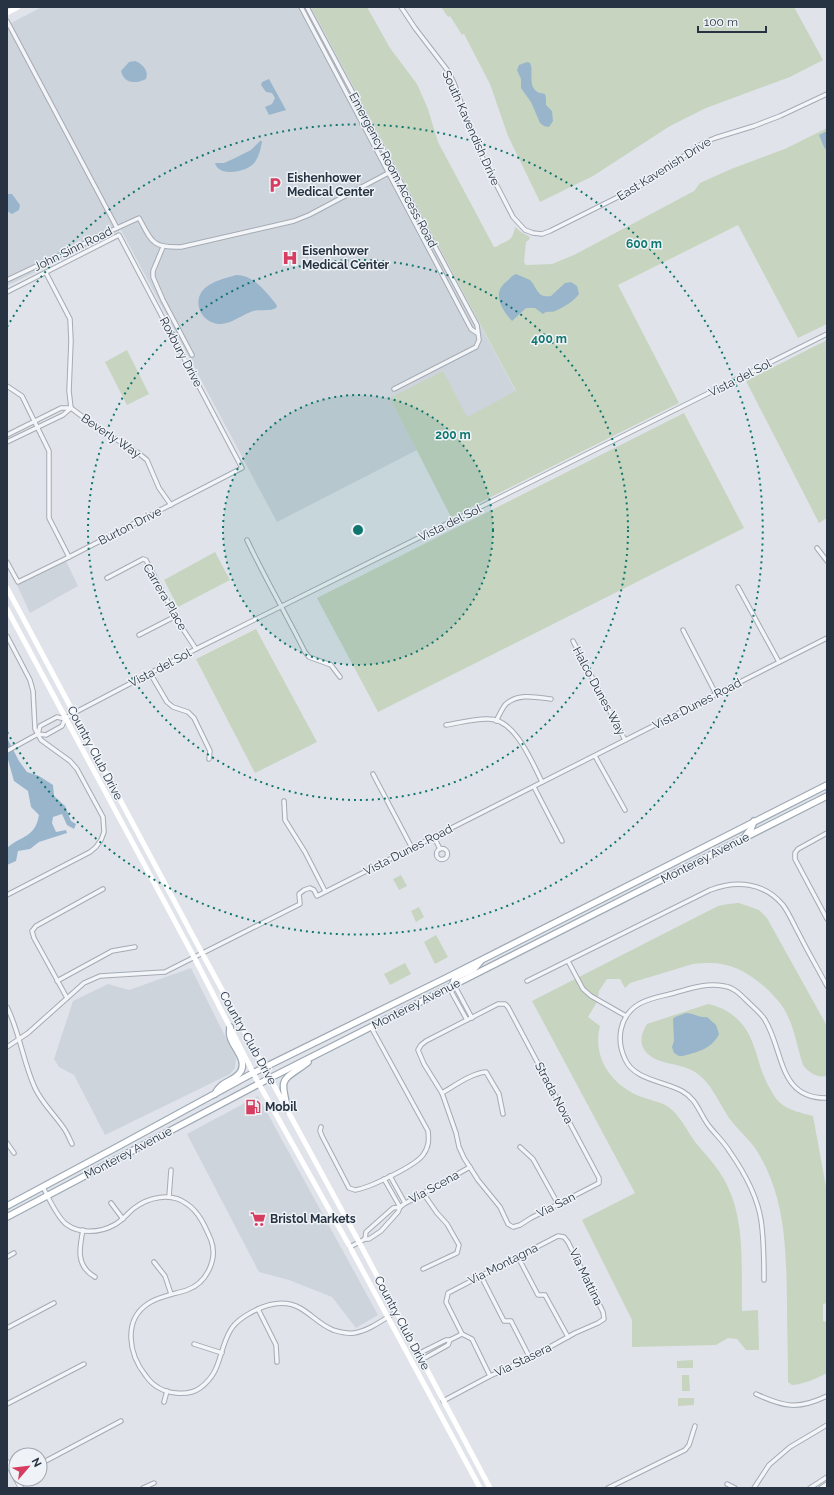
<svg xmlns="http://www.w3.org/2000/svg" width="834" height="1495" font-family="Raleway,sans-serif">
  <rect width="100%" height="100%" fill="#e0e4ea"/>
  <g fill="#cdd4dc">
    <path d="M42,7H311L516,392L467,418L390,398L417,450L277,522L121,230L7,286V25Z"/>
    <path d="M66,561L78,586L30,613L17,585Z"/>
    <path d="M191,968L236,1058L235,1068L230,1074L105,1135L74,1075L59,1067L54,1059L73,1001L108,984L129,990Z"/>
    <path d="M258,1096L378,1315L356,1328L332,1297L289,1280L259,1272L187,1134Z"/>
  </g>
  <g fill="#c7d4c0">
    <path d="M311,7H367L390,48L417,84L428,109L438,142L494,247C498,247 499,244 503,243C512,239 513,237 515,227L521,232L530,237L529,240L526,242L524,262L526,265L552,264L574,255L694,191L700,183L731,169L787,148L827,128V324L798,338L738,225L618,285L679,403L451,517L390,398L443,371L467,417L516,391Z"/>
    <path d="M441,7H794L823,60L790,77L706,108L670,126L593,176L540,202L508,136L490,84L464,34L462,35L450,16L448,17Z"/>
    <path d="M827,340V518L819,523L746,381Z"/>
    <path d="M127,350L149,394L127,405L105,362Z"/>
    <path d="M684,413L744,528L378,712L317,598Z"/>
    <path d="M215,552L230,580L178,607L164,580Z"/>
    <path d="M256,629L317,742L255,773L196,659Z"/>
    <path d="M401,875L407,886L399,890L393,879Z"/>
    <path d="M739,903L759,910L767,918L827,1026V1076C817,1078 809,1073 803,1065C797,1047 794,1025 784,1009C779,1001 773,995 766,988C742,967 725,960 693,964L630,983L625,988L620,979H607L599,991L597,1002L588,1017L600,1026C592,1057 611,1084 639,1096C648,1100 659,1101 667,1106C680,1115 686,1129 695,1142C706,1155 718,1167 726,1183C746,1222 741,1268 742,1311L758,1310L759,1350H746L737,1339L728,1338L716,1345L632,1347V1320L582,1220L635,1193L532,1001L718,906L728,904Z"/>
    <path d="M419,907L424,917L416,922L411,911Z"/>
    <path d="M436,935L448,957L435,964L424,942Z"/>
    <path d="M405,963L411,974L390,985L384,974Z"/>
    <path d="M708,1004C717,1006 722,1008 730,1013C758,1033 754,1060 769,1087C772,1092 775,1098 779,1102C788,1110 801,1113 813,1116L827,1192V1303L823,1304V1321L827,1322V1373C815,1379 805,1384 792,1385L788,1382C788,1356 787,1330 787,1303C786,1249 786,1195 755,1148C747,1137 737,1129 729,1118C719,1103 713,1086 698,1074C683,1062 658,1066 646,1052C638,1043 642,1032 647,1024Z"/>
    <path d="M693,1360V1368H677V1361Z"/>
    <path d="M682,1375H689L690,1391H682Z"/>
    <path d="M678,1398H694V1405L678,1406Z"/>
  </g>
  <g fill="#98b5cc">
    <path d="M135,61C143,64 149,71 146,79C136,84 124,84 121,71L129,62Z"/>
    <path d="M527,62L530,63C534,70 528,84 536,91C538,93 542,93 545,94L546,98V105L552,111L553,121L549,127L544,126L540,123L531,102L521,88V79L517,70L519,65Z"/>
    <path d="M269,79L286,110L269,115L265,107L272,104L275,98L272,93L266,92L261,85L262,82Z"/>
    <path d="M827,131V151L824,147L819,135Z"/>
    <path d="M260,141H262C261,148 259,156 255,162C248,172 219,178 215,163H224L233,159L251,150Z"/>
    <path d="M7,194H12L20,205L19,210L12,214L7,211Z"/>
    <path d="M516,274L530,280C538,289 537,298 551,296L565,283L571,282L577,286L579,294C574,301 564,307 555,311C550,313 547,310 543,314L535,308H526L512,321C503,311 491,294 506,282C510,279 511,276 516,274Z"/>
    <path d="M236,275C254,275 265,291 276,304L277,307C272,312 260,309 253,311C243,314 230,325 219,324C201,323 191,301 205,288C213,281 226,278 236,275Z"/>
    <path d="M7,738L19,761L27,772L39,776L53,785L54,796L65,806L71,821L76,824L74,829L67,825L62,814L53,817L52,823L56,832L66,830L67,833L39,842L30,849L18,851L16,861L7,865V848C22,835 35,838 39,815L31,807L28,791L14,781L7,756Z"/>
    <path d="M686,1013C693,1013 699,1018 707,1017L716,1025L719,1034C712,1049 697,1052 683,1056H679L674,1053L672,1047L674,1041L673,1019L675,1017Z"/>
  </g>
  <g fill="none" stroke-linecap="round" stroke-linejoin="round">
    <defs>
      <g id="minor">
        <path d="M301,7L471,329L477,333"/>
        <path d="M307,7L477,325L479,340L476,347L394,389"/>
        <path d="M401,7L415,28L448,71L454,83L476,145L513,217L525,230L533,233L542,234L550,231L640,186L703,143L715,138L754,126L780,116L827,94"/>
        <path d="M7,21L117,228"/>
        <path d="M163,247L153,271V277L163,300L192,355"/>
        <path d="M46,273L70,319L71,341L69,391L71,408L99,429L137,452L147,460L159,488L171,505"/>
        <path d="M7,280L117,228L139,218C152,242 152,248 181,247L294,221L309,215L394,170"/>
        <path d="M7,292L119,235L242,468L69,557L18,582L7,562"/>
        <path d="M7,386L22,396L49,451V518L69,557"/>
        <path d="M7,435L61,408H71"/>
        <path d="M7,442L63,415L71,408"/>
        <path d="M247,540C265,578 286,614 305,652L309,657L331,665L340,677"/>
        <path d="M817,548L827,561"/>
        <path d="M107,578L143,559L146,560L179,623L196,649"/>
        <path d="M738,587L779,662"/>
        <path d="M683,630L716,694"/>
        <path d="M139,635L176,616"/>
        <path d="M7,636L30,680L33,691L35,729L41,740L70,761L77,769L103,817L104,832L101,840L96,847L90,852L7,895"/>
        <path d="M573,641L625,740"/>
        <path d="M150,673L167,702L173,707L188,712L194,718L210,751L209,759"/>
        <path d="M496,721C499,716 502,708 506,704C518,693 536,697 551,699"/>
        <path d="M446,725C459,723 476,718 489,719C515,719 532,762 542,782"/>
        <path d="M38,734L40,726L57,717L65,719"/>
        <path d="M7,751L38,734L46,735L62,726L65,719L74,713L196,649L827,334"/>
        <path d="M595,756L625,810"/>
        <path d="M373,774L412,848"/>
        <path d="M534,787L562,841"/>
        <path d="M284,801L285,820L305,852L325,891"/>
        <path d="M827,833L798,849L795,853V859L827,919"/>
        <path d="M434,837L440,849"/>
        <circle cx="442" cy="854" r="5.5"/>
        <path d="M568,961L583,989L591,996L626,1016"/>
        <path d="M57,981L112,951L135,947"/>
        <path d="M527,981L710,890C736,880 764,882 783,905C789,913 794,925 799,934C808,952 818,969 827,986"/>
        <path d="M452,986L457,990L472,1018"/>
        <path d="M452,986V993L467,1020"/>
        <path d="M67,998L34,938L32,931L36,926L103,889"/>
        <path d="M498,1004H505L508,1007L599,1178V1183L531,1218L520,1225L513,1227L508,1224L500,1207L478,1180L464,1158L459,1147L456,1133L442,1093L424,1064L418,1050L421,1045L426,1041Z"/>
        <path d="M7,1007C20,1033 23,1062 35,1088C42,1103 54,1114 63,1127C67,1132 69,1138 72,1144"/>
        <path d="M7,1047L28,1033L84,983L100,976L165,972L300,904L299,894L304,890L310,888L314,890L317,896L827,638"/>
        <path d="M442,1093C454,1086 472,1073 486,1072L499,1094L503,1114"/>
        <path d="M321,1127L320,1131L322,1136L349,1188L355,1190C369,1188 415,1166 423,1155C429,1147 429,1140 428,1131L371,1027"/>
        <path d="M7,1143L14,1153"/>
        <path d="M520,1147L533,1159L558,1204"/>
        <path d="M390,1176L405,1203"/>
        <path d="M384,1179L400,1207"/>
        <path d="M43,1187C48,1197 57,1217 66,1224C79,1234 100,1233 114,1225C122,1221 127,1214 133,1209C148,1197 171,1192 187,1204C199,1212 205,1226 211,1240C218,1259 207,1283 187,1290C175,1294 160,1296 149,1303C122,1320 129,1355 146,1376C153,1386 164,1392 176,1393C185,1394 193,1393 200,1388C222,1372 218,1352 230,1331C233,1325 239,1320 245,1316C261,1306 282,1298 300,1308C311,1314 319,1324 333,1330C340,1332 346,1334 354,1333C368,1331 383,1320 396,1312"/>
        <path d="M169,1197L171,1170"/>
        <path d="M111,1203L123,1219"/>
        <path d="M83,1230C79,1249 76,1266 95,1277"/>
        <path d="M365,1239L366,1232L393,1208L400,1207"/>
        <path d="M350,1247L365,1239H369L381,1231L398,1212L400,1207L404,1204L470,1167"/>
        <path d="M7,1257L14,1253"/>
        <path d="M518,1257L538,1295H545L568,1337"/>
        <path d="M154,1262L165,1276L171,1294"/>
        <path d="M423,1269L457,1253L459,1245L447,1224L437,1213L423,1193"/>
        <path d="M481,1276L504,1321H511L530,1358"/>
        <path d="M764,1280C764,1260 764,1240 761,1220C757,1195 744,1172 730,1152C724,1142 716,1135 709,1126C699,1113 697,1099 682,1091C664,1081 634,1080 625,1059C616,1040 619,1016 639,1004C649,998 663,996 674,993C692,988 705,983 724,986C733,987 740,994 746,1000C752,1006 761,1013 765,1020C784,1051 778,1099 827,1098"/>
        <path d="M258,1309L276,1345L277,1362"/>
        <path d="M7,1328L54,1303"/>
        <path d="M194,1344L222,1353"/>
        <path d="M418,1354L446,1340H450L462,1334"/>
        <path d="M421,1360L448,1345L450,1340"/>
        <path d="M756,1394C784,1407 798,1410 827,1396"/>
        <path d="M443,1401L490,1376L530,1358L575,1333L598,1323L604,1319L603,1312L568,1242L564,1237L558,1236L448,1293L446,1302L462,1334L472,1339L490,1376"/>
        <path d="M164,1402L167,1391"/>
        <path d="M7,1404L84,1364"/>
        <path d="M40,1464L121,1421"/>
        <path d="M727,1484L735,1488"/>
        <path d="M143,1488L154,1483"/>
        <path d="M608,1488L685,1450L689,1445L695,1426"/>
        <path d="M754,1488L769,1465L790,1447L827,1425"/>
        <path d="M810,1488L827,1477"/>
        <path d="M821,1488L827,1484"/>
      </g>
      <path id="tertiary" d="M7,1462L21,1488"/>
      <g id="primary">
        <path d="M746,835L751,829L754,821"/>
        <path d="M452,986L455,978L474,969L480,962"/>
        <path d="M215,1094C221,1080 235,1082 241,1071C247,1059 233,1048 230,1036C229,1033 230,1030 230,1027"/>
        <path d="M288,1110C279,1075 282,1082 308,1062"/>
        <path d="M7,1206L117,1147L253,1073L446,978L827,785"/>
        <path d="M7,1217L270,1078L827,796"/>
      </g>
    </defs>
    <use href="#minor" stroke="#a5abb4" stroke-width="5.5"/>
    <use href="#tertiary" stroke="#a5abb4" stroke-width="6"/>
    <use href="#primary" stroke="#9eaab6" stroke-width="8"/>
    <use href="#minor" stroke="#f3f5f8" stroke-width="3.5"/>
    <use href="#tertiary" stroke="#f3f5f8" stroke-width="4.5"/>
    <g stroke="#fff" stroke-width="5">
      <path d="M7,13L18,7"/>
      <path d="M7,588L202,953L359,1242L490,1488"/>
      <path d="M7,609L194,957L259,1084L350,1247L480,1488"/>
    </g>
    <use href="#primary" stroke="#fff" stroke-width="5.5"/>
  </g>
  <circle cx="358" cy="530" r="135" fill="#0f766e" fill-opacity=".12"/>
  <g fill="none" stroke="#0f766e" stroke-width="2" stroke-dasharray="2 4">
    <circle cx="358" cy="530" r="135"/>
    <circle cx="358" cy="530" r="270"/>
    <path d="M7 327A405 405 0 1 1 7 732"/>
  </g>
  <defs>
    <symbol id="parking-bare" viewBox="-9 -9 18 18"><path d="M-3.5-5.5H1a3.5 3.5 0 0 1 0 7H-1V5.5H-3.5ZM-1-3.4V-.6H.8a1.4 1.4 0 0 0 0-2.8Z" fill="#d63d60" stroke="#eff3f7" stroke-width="2.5" paint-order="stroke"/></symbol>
    <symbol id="hospital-bare" viewBox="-9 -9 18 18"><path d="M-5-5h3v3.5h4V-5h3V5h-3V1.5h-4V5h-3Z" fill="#d63d60" stroke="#eff3f7" stroke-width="2.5" paint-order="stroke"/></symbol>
    <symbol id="fuel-bare" viewBox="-9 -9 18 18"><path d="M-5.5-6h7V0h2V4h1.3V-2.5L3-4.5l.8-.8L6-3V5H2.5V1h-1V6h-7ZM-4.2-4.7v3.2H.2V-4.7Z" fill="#d63d60" stroke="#eff3f7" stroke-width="2.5" paint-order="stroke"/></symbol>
    <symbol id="supermarket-bare" viewBox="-9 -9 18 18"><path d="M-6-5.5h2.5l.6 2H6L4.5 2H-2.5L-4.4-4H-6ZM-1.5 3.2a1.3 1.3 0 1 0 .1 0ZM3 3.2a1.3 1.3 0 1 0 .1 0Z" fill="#d63d60" stroke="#eff3f7" stroke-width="2.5" paint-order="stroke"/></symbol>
  </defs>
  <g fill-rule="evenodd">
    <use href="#parking-bare" x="264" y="174" width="22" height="22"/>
    <use href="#hospital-bare" x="279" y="247" width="22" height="22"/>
    <use href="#fuel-bare" x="242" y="1096" width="22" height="22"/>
    <use href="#supermarket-bare" x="247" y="1208" width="22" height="22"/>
  </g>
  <g text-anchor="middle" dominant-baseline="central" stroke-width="3" stroke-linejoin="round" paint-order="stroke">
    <g font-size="12" fill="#273342" stroke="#eff3f7">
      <text transform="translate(471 128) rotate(66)">South Kavendish Drive</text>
      <text transform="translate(664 169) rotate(-32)">East Kavenish Drive</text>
      <text transform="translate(393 170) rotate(62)">Emergency Room Access Road</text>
      <text transform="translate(73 249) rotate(-26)">John Sinn Road</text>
      <text transform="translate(181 352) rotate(62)">Roxbury Drive</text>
      <text transform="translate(740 378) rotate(-27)">Vista del Sol</text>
      <text transform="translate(111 436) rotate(34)">Beverly Way</text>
      <text transform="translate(450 523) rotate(-26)">Vista del Sol</text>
      <text transform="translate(130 526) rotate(-27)">Burton Drive</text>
      <text transform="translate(165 597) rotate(60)">Carrera Place</text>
      <text transform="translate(160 668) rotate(-28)">Vista del Sol</text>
      <text transform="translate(599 691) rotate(62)">Halco Dunes Way</text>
      <text transform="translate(697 704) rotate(-27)">Vista Dunes Road</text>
      <text transform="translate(95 753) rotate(62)">Country Club Drive</text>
      <text transform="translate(408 850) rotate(-27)">Vista Dunes Road</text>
      <text transform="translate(705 858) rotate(-27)">Monterey Avenue</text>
      <text transform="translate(416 1004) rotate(-27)">Monterey Avenue</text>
      <text transform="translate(248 1038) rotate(61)">Country Club Drive</text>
      <text transform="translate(554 1093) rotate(62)">Strada Nova</text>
      <text transform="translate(128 1153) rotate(-28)">Monterey Avenue</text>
      <text transform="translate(434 1187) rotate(-29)">Via Scena</text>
      <text transform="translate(556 1205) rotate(-27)">Via San</text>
      <text transform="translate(503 1264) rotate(-27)">Via Montagna</text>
      <text transform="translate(586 1277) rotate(64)">Via Mattina</text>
      <text transform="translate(402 1323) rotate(62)">Country Club Drive</text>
      <text transform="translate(523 1360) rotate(-26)">Via Stasera</text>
    </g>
    <g font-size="12" font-weight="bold" fill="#273342" stroke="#eff3f7" text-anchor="start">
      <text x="287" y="178">Eishenhower<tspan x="287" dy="14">Medical Center</tspan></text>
      <text x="302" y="251">Eisenhower<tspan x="302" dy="14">Medical Center</tspan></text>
      <text x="265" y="1107">Mobil</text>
      <text x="270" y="1219">Bristol Markets</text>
    </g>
  </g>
  <circle cx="358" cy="530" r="6" fill="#0f766e" stroke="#eff3f7" stroke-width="2"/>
  <g font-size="12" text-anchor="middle" font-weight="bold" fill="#0f766e" stroke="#eff3f7" stroke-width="3" stroke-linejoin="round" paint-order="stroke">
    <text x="644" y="248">600 m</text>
    <text x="549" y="343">400 m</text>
    <text x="453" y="439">200 m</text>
  </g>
  <rect width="834" height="1495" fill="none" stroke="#273342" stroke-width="16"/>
  <g transform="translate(28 1467) rotate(62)"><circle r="19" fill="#eff3f7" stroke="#9fa6af"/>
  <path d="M0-3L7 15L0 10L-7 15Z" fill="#d63d60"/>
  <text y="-6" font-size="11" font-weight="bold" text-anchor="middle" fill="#273342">N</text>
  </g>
  <path d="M698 26v6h68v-6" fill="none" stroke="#273342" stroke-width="2"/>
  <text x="704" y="26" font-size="12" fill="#273342" stroke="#eff3f7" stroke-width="3" paint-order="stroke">100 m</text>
</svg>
